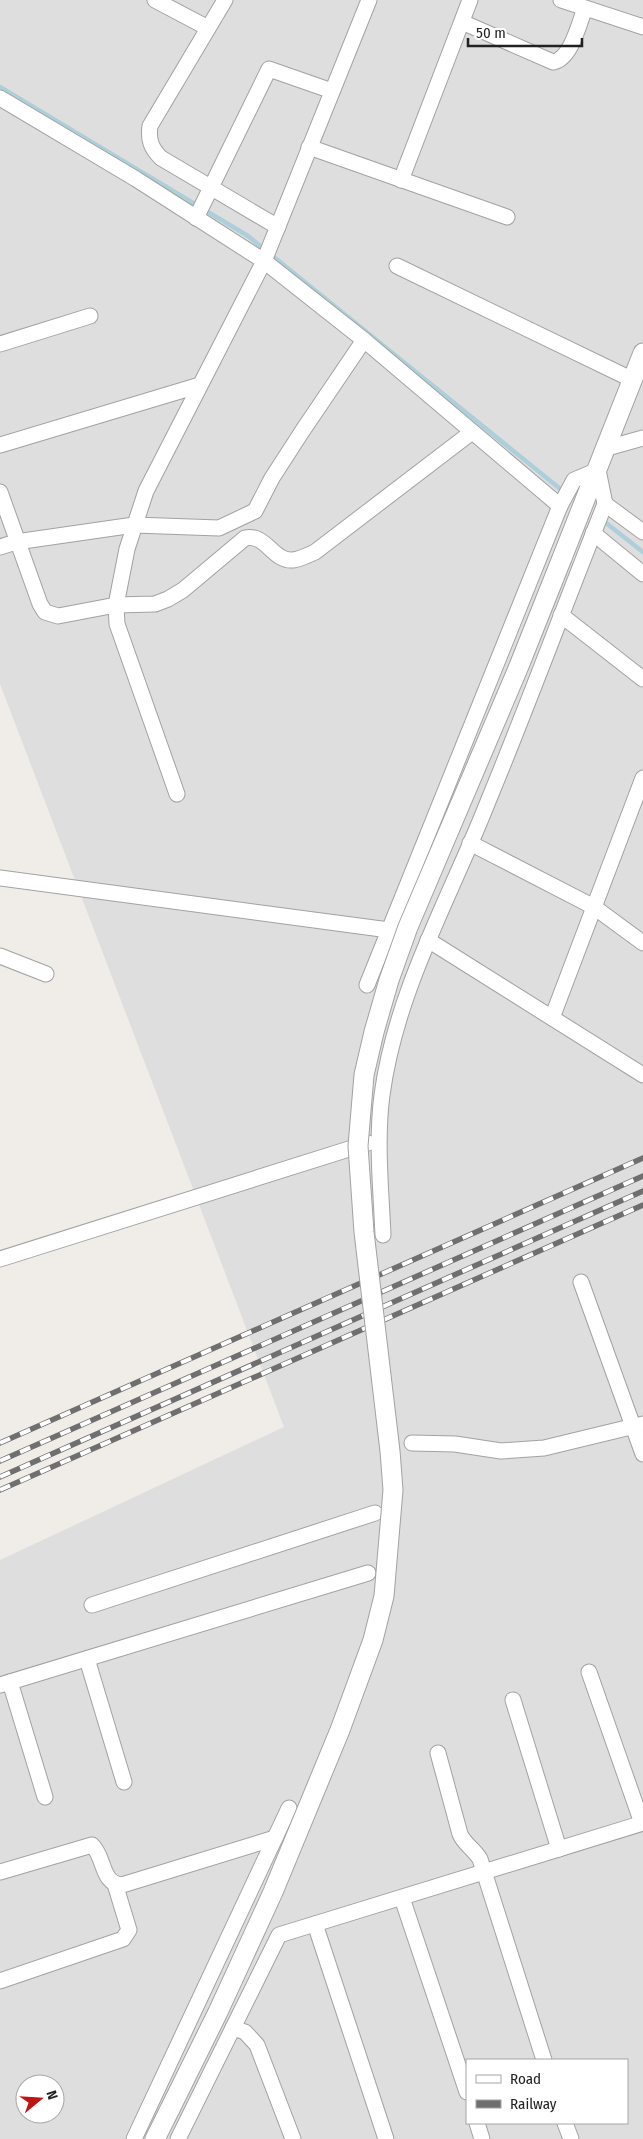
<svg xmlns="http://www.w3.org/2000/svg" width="643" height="2139" font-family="'Fira Sans Condensed',sans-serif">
  <rect width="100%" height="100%" fill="#f0ede8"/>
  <path fill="#dfdede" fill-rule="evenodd" d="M0,0H643V2139H0V1560L284,1427L0,684ZM467,2060H627V2123H467ZM25,2084H55V2114H25Z"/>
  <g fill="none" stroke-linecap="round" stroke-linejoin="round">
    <g stroke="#adcfd9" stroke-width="4.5">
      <path d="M0,87L248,236L564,492"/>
      <path d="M601,519L643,552"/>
    </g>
    <defs>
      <g id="minor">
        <path d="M155,0L208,28"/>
        <path d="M225,0L150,126C148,140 151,148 161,158L278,227"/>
        <path d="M561,0L643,27"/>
        <path d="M462,22L553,62C571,59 579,24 585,8"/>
        <path d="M0,98L136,179L264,261L364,340L560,506"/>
        <path d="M309,147L507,217"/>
        <path d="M401,180L470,0"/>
        <path d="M196,218L269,69L332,91"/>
        <path d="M397,266L633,380"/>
        <path d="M0,344L90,316"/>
        <path d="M0,445L200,385"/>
        <path d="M607,448L643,438"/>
        <path d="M0,492L40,604L45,612L58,616L116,605L155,604L168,599L183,590L245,538C266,533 273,562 293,560C301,559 308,555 315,552L472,432"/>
        <path d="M605,504L643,532"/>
        <path d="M593,533L643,574"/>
        <path d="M0,547L16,542L134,525L219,528L255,511L272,478L303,430L364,340"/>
        <path d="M561,615L643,679"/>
        <path d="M177,794L117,624L116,605L127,549L146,491L264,261L369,0"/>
        <path d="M470,843L594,907L643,943"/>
        <path d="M0,878L389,930"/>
        <path d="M428,940L643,1075"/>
        <path d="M0,956L46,974"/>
        <path d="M367,985L560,506L574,480L598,470L605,504C565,604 528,705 487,804C449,900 396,991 382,1095C376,1141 381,1189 383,1235"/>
        <path d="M552,1018L643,778"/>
        <path d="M0,1259L368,1143"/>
        <path d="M581,1282L643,1454"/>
        <path d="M412,1443L455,1444L501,1451L544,1448L643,1424"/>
        <path d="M92,1605L375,1513"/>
        <path d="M87,1659L124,1782"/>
        <path d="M589,1672L642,1823"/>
        <path d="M10,1682L45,1797"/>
        <path d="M0,1685L368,1573"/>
        <path d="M513,1700L559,1849"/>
        <path d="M438,1753L460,1834C464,1844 474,1849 480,1859L544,2060"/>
        <path d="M0,1872L92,1845C105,1857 101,1884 122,1885L275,1838"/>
        <path d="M402,1898L467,2092"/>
        <path d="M315,1924L386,2139"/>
        <path d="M0,1981L123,1939L129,1930L115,1884"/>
        <path d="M233,2028L245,2032L257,2045L293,2139"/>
        <path d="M477,2123L482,2139"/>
        <path d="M565,2123L571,2139"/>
        <path d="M134,2139L289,1808"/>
        <path d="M178,2139L279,1935L643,1823"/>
      </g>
      <g id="tertiary">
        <path d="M562,558L643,353"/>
        <path d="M155,2139L170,2109"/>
      </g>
    </defs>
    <use href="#minor" stroke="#a2a2a2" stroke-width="17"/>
    <use href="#tertiary" stroke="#a2a2a2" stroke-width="21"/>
    <use href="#minor" stroke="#fff" stroke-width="15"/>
    <use href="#tertiary" stroke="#fff" stroke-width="19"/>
    <defs>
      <g id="rail">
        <path d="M0,1443L643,1158"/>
        <path d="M0,1461L643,1176"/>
        <path d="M0,1477L643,1191"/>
        <path d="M0,1490L643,1205"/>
      </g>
    </defs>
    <use href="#rail" stroke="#6f6f6f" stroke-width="5.5"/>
    <use href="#rail" stroke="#fff" stroke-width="4" stroke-dasharray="11" stroke-linecap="butt"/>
    <defs>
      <path id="tertiary-bridge" d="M170,2109L218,2012L273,1892L340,1730L373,1640L384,1596L393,1490L390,1451L364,1232L358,1146L364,1075L374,1032L389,980L408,927L519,666L562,558"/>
    </defs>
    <use href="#tertiary-bridge" stroke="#a2a2a2" stroke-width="21" stroke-linecap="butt"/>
    <use href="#tertiary-bridge" stroke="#fff" stroke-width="19"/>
  </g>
  <rect x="466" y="2059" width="162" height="65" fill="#ffffff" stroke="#a6a6a6"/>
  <rect x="476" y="2075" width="25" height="8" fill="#ffffff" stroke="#a6a6a6"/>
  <text x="510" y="2084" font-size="15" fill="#212121">Road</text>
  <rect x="476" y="2100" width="25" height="8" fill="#6f6f6f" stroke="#a6a6a6"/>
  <text x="510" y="2109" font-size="15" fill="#212121">Railway</text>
  <g transform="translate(40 2099) rotate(72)"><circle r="24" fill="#ffffff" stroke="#a6a6a6"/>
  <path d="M0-4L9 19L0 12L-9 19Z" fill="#be1414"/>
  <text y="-8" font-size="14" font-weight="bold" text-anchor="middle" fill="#212121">N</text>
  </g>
  <path d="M468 38v8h114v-8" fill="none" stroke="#212121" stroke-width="2.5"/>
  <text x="476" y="38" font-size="15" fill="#212121" stroke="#ffffff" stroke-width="4" paint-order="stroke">50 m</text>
</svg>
